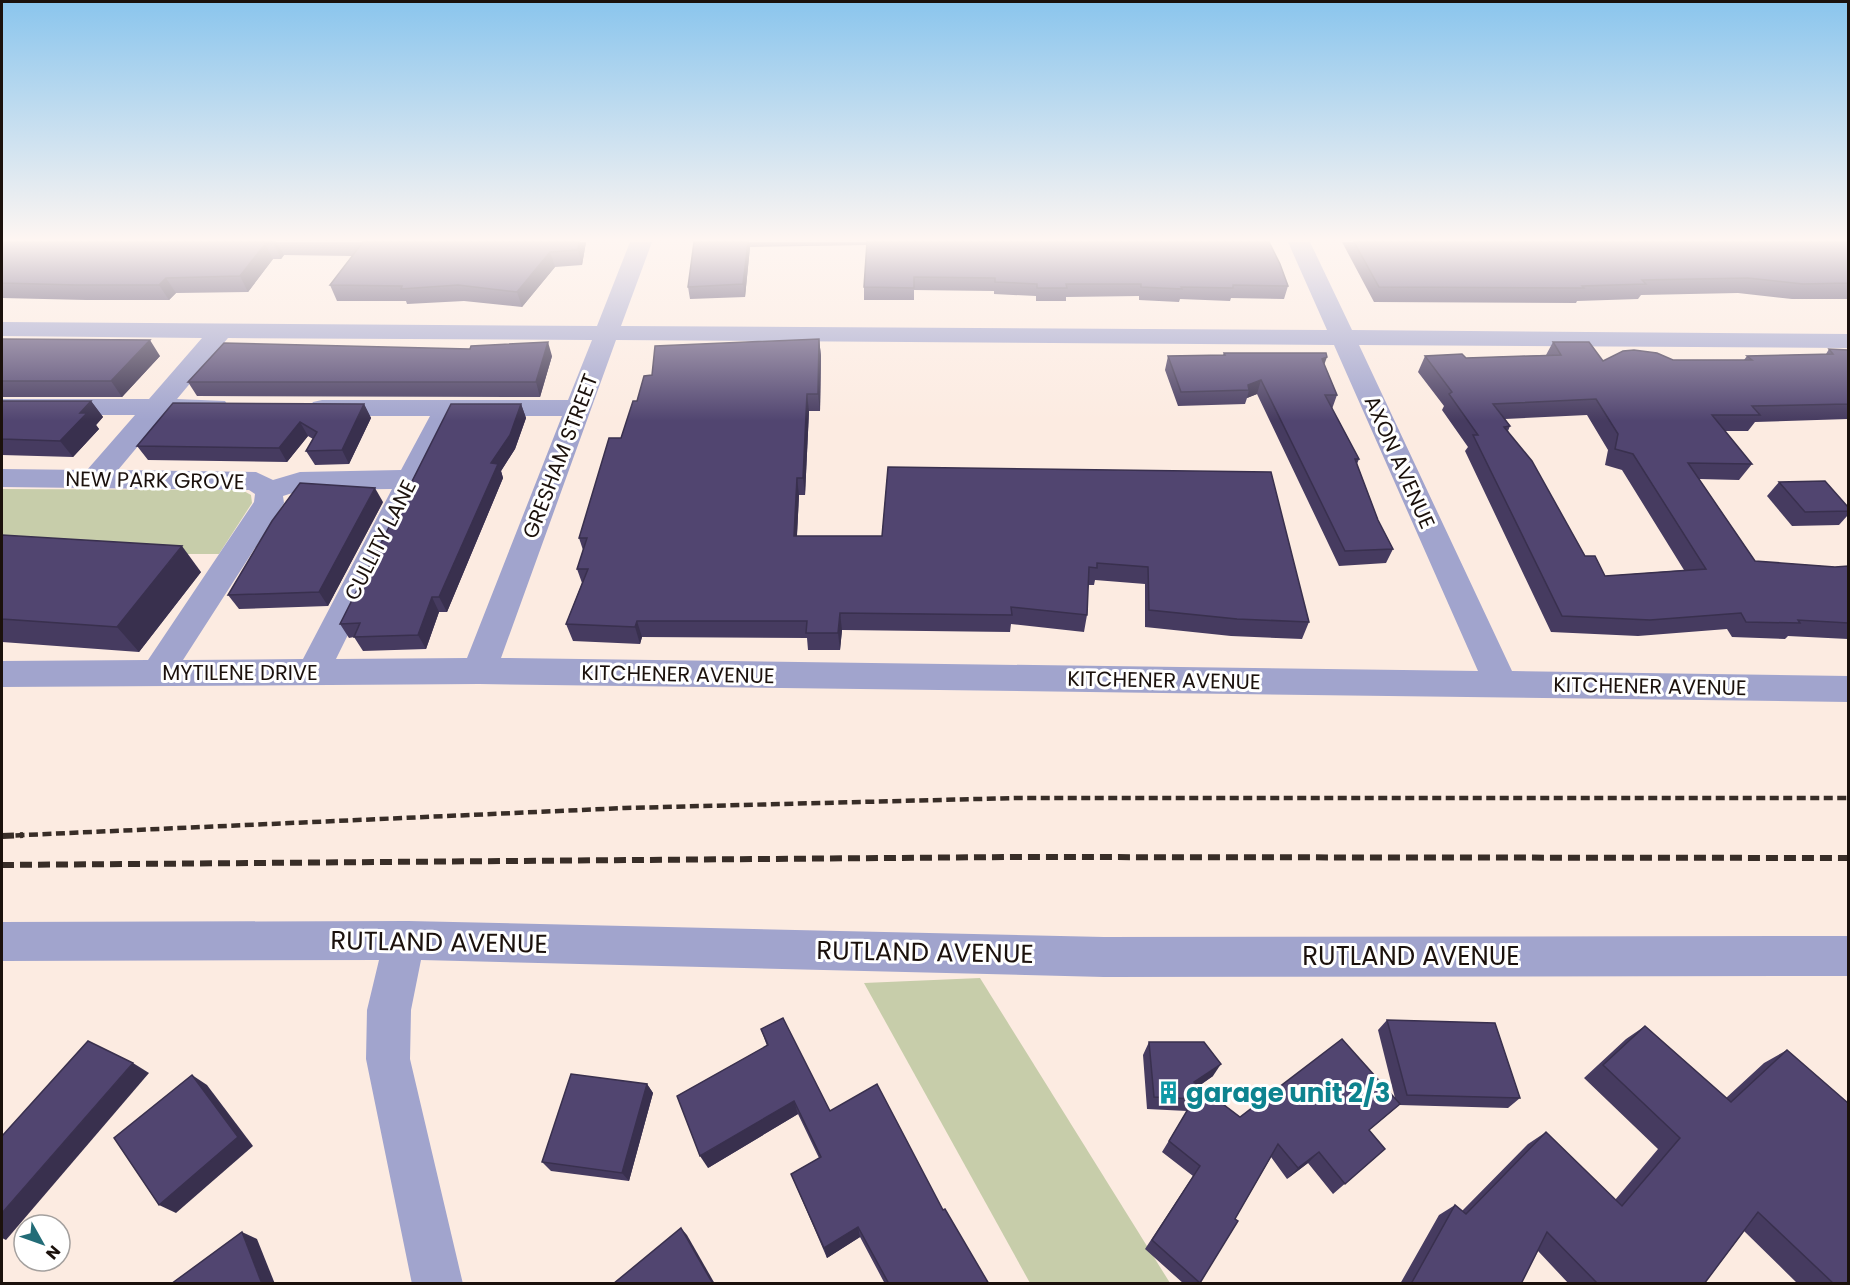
<svg xmlns="http://www.w3.org/2000/svg" width="1850" height="1285" font-family="Poppins,sans-serif">
  <rect width="100%" height="100%" fill="#fcebe1"/>
  <g fill="#c7cdaa">
    <path d="M2,489L242,490L251,495L252,503L219,554H2Z"/>
    <path d="M980,978L1170,1283H1030L864,983Z"/>
  </g>
  <g fill="none" stroke-linecap="round" stroke-linejoin="round">
    <g fill="#a1a4cd" fill-rule="evenodd">
      <path d="M630,242H652L621,326L1327,330L1288,242H1310L1352,330L1848,334V348L1359,345L1512,671L1848,676V702L479,684L2,687V661L148,660L254,502L255,494L249,490L2,487V469L87,470L135,415H2V399H149L202,338L2,336V322L597,326ZM228,338L592,340L568,400H322L313,402L309,408L313,414L322,416H430L401,470L300,472L273,480L256,472L118,470L164,415L225,413L229,407L225,401L177,399ZM616,340L1334,345L1478,671L501,658ZM456,416H562L467,658L336,659ZM392,489L303,659L183,660L284,503L283,496L302,490Z"/>
      <path d="M408,921L1104,937L1848,936V976L1104,977L421,960L411,1010L410,1059L463,1284H412L366,1059L367,1010L379,960L2,961V922Z"/>
    </g>
    <path stroke="#382d27" stroke-width="4.5" stroke-dasharray="9 4.5" stroke-linecap="butt" d="M2,836L625,808L1017,798H1848"/>
    <g stroke="#382d27" stroke-width="6" stroke-dasharray="12 6" stroke-linecap="butt">
      <path d="M2,836L23,835"/>
      <path d="M2,865L1015,857L1848,858"/>
    </g>
  </g>
  <g fill="#463b60" fill-rule="evenodd">
    <path d="M2,242H586L582,265L555,267L522,307L464,301L407,304L406,301H337L330,285L352,256L284,255L281,259H273L248,292L176,293L169,300H86L2,298Z"/>
    <path d="M694,242H1269L1288,286L1284,299L1231,298L1230,301L1180,299L1179,302L1139,300V296L1066,297V301H1036V296L994,294V291L914,290V300H864V287L867,245L750,247L745,297L690,299L688,287Z"/>
    <path d="M1342,242H1848V299H1792L1738,293L1641,295L1638,299L1577,301L1576,303L1374,302Z"/>
    <path d="M2,339L160,356L122,397H2Z"/>
    <path d="M819,339L821,356L820,411H809L805,495H799L797,536H882L888,467L1309,622L1302,639L1231,636L1145,627V584L1095,580L1094,585H1088L1087,615L1084,632L1011,624L1010,632L842,630L840,650H808L807,638L642,637L640,644L573,641L566,624L582,583L577,569L583,550L579,538L621,438L637,401L652,375Z"/>
    <path d="M1553,342L1603,361L1744,360L1747,356L1826,354L1829,349L1848,350V419L1755,422L1748,431H1725L1752,464L1739,480L1699,479L1755,561L1835,567L1848,566V639L1788,636L1785,639L1732,637L1727,629L1638,636L1551,632L1465,451L1468,447L1442,410L1444,406L1418,372L1425,356L1466,358L1546,355ZM1587,415L1608,450L1605,465L1622,470L1684,570L1605,576L1585,556L1508,431L1510,426L1505,419Z"/>
    <path d="M1224,353L1324,365L1337,395L1332,409L1359,459L1357,464L1378,520L1393,549L1386,563L1339,566L1257,394L1247,398L1245,404L1178,406L1165,370L1168,356L1223,355Z"/>
    <path d="M552,356L540,397L197,396L188,382Z"/>
    <path d="M2,401H91L103,417L96,425L99,429L73,457L2,455Z"/>
    <path d="M364,404L371,418L349,464L315,465L306,451L313,439L308,436L287,462L148,460L137,446Z"/>
    <path d="M521,404L526,418L515,449L501,471L503,478L447,612H439L426,649L363,651L354,637L349,638L340,624Z"/>
    <path d="M1779,482L1848,511V515L1839,525L1792,526L1767,496Z"/>
    <path d="M383,502L328,606L239,609L228,595Z"/>
    <path d="M2,535L201,572L139,652L2,642Z"/>
    <path d="M1387,1020L1520,1098L1508,1108L1399,1105L1369,1130L1385,1149L1333,1194L1308,1163L1287,1179L1271,1157L1235,1219L1238,1221L1199,1284H1184L1145,1249L1193,1176L1162,1152L1187,1111L1147,1109L1143,1055L1149,1042L1213,1076L1199,1086L1240,1117L1395,1098L1378,1030Z"/>
    <path d="M1645,1026L1726,1098L1764,1063L1787,1050L1848,1284H1798L1744,1231L1704,1284H1569L1538,1251L1521,1284H1400L1439,1215L1455,1205L1462,1211L1528,1144L1546,1132L1615,1200L1658,1149L1584,1078L1626,1039Z"/>
    <path d="M761,1029L830,1111L943,1210L989,1284H885L860,1237L827,1258L791,1174L819,1158L798,1114L708,1168L767,1046Z"/>
    <path d="M647,1084L653,1093L629,1181L551,1171L542,1162Z"/>
  </g>
  <g fill="#39304e">
    <path d="M275,242H277L284,255L281,259L274,244Z"/>
    <path d="M579,242H586L582,265L578,250Z"/>
    <path d="M748,242H749L750,247L745,297L743,284Z"/>
    <path d="M265,244L273,259L248,292L240,276Z"/>
    <path d="M550,252L555,267L522,307L517,292Z"/>
    <path d="M166,278L176,293L169,300L159,285Z"/>
    <path d="M819,339L821,356L820,411L818,394Z"/>
    <path d="M150,340L160,356L122,397L111,381Z"/>
    <path d="M548,342L552,356L540,397L536,382Z"/>
    <path d="M1327,357L1322,371V359Z"/>
    <path d="M1261,380L1257,394L1247,398L1249,390L1248,385Z"/>
    <path d="M807,394L809,411L805,495L803,478Z"/>
    <path d="M91,401L103,417L96,425L99,429L73,457L60,441L80,413Z"/>
    <path d="M364,404L371,418L349,464L342,450Z"/>
    <path d="M521,404L526,418L515,449L501,471L503,478L447,612L439,597L491,463Z"/>
    <path d="M300,422L308,436L287,462L279,448Z"/>
    <path d="M797,478L799,495L796,553L794,536Z"/>
    <path d="M375,488L383,502L328,606L319,592Z"/>
    <path d="M182,546L201,572L139,652L117,627Z"/>
    <path d="M432,597L439,612L426,649L418,635Z"/>
    <path d="M840,613L842,630L840,650L838,633Z"/>
    <path d="M637,621L642,637L640,644L635,627Z"/>
    <path d="M133,1063L149,1073L6,1240L2,1238V1213Z"/>
    <path d="M1221,1064L1213,1076L1187,1094L1194,1082Z"/>
    <path d="M192,1075L207,1085L253,1146L176,1213L159,1205Z"/>
    <path d="M647,1084L653,1093L629,1181L622,1173Z"/>
    <path d="M794,1101L798,1114L708,1168L700,1156Z"/>
    <path d="M1319,1152L1308,1163L1287,1179L1298,1168Z"/>
    <path d="M858,1227L860,1237L827,1258L824,1248Z"/>
    <path d="M681,1228L687,1235L715,1284H713Z"/>
    <path d="M242,1232L257,1239L275,1284H262Z"/>
  </g>
  <g fill="#514570" stroke="#39304e" stroke-width="1.5" fill-rule="evenodd">
    <path d="M2,242H275L274,244H265L240,276L166,278L159,285H76L2,283Z"/>
    <path d="M363,242H579L578,250L550,252L517,292L458,285L401,289L402,286L330,285Z"/>
    <path d="M694,242H748L743,284L688,287Z"/>
    <path d="M867,242H1269L1280,264L1288,286L1233,285V288L1181,287L1182,289L1141,287V284H1066L1067,288H1037V284L995,282V278L914,277V288L864,287Z"/>
    <path d="M1354,242H1848V283L1803,284L1748,278L1642,280L1646,284L1582,286L1584,288L1379,287Z"/>
    <path d="M2,339L150,340L111,381H2Z"/>
    <path d="M819,339L818,394H807L803,478H797L794,536H882L888,467L1271,472L1309,622L1237,619L1149,610L1148,567L1097,563V568L1089,567L1087,615L1011,607L1012,615L840,613L838,633H806L807,621H637L635,627L566,624L588,569H577L587,538H579L609,438H621L633,401H637L644,376L652,375L655,346Z"/>
    <path d="M548,342L536,382H188L224,343L470,349L471,346Z"/>
    <path d="M1553,342H1589L1603,361L1623,351L1634,350L1657,353L1673,360H1752L1747,356L1833,354L1829,349L1848,350V404L1752,406L1760,415H1712L1752,464L1688,463L1755,561L1835,567L1848,566V623L1798,620L1800,623L1746,622L1741,613L1650,620L1562,616L1473,435H1478L1449,394L1452,392L1425,356L1462,354L1466,358L1561,355ZM1596,399L1618,434L1615,449L1633,454L1706,569L1605,576L1595,556H1585L1532,461L1504,427L1510,426L1493,404Z"/>
    <path d="M1224,353H1326L1327,357L1322,359L1337,395H1325L1359,459H1355L1378,520L1393,549L1345,551L1261,380L1248,385L1249,390L1181,392L1168,356L1225,355Z"/>
    <path d="M2,401H91L80,413H87L60,441L2,439Z"/>
    <path d="M173,403L364,404L342,450L306,451L317,432L300,422L279,448L137,446Z"/>
    <path d="M451,404H521L510,435L491,463L498,464L439,597H432L418,635L354,637L360,623L340,624Z"/>
    <path d="M1825,481L1848,507V511L1805,512L1779,482Z"/>
    <path d="M300,483L375,488L319,592L228,595L272,521Z"/>
    <path d="M2,535L182,546L117,627L2,619Z"/>
    <path d="M783,1018L830,1111L877,1084L943,1210L945,1209L989,1284H889L858,1227L824,1248L791,1174L821,1157L794,1101L700,1156L677,1096L768,1045L761,1029Z"/>
    <path d="M1387,1020L1495,1023L1520,1098L1407,1095Z"/>
    <path d="M1645,1026L1731,1102L1787,1050L1848,1103V1284H1834L1758,1212L1704,1284H1598L1547,1232L1521,1284H1411L1455,1205L1466,1214L1546,1132L1622,1206L1680,1138L1603,1065Z"/>
    <path d="M1342,1039L1400,1104L1369,1130L1385,1149L1345,1184L1319,1152L1298,1168L1278,1144L1235,1219L1238,1221L1200,1283L1152,1240L1200,1166L1169,1141L1194,1099L1154,1097L1149,1042H1204L1221,1064L1194,1082L1240,1117Z"/>
    <path d="M88,1041L133,1063L2,1213V1136Z"/>
    <path d="M571,1074L647,1084L622,1173L542,1162Z"/>
    <path d="M192,1075L238,1137L159,1205L114,1138Z"/>
    <path d="M681,1228L713,1284H613Z"/>
    <path d="M242,1232L262,1284H171Z"/>
  </g>
  <linearGradient id="sky" x2="0" y2="1"><stop stop-color="#8ac5ed"/><stop offset="0.57" stop-color="#fef6f2"/><stop offset="1" stop-color="#fef6f2" stop-opacity="0"/></linearGradient>
  <rect width="1850" height="421" fill="url(#sky)"/>
  <defs>
    <symbol id="building-bare" viewBox="-9 -9 18 18"><path d="M-4-6H4V6H1V3H-1V6H-4ZM-2.5-4.3h1.7v1.8h-1.7ZM.8-4.3h1.7v1.8H.8ZM-2.5-1h1.7V.8h-1.7ZM.8-1h1.7V.8H.8Z" fill="#0f9aa8" stroke="#fff" stroke-width="2.5" paint-order="stroke"/></symbol>
  </defs>
  <g fill-rule="evenodd">
    <use href="#building-bare" x="1152" y="1076" width="33" height="33"/>
  </g>
  <g text-anchor="middle" dominant-baseline="central" stroke-width="6" stroke-linejoin="round" paint-order="stroke">
    <g font-size="21" fill="#1b110c" stroke="#fff">
      <text transform="translate(560 456) rotate(-69)">GRESHAM STREET</text>
      <text transform="translate(1400 462) rotate(66)">AXON AVENUE</text>
      <text transform="translate(155 480) rotate(1)">NEW PARK GROVE</text>
      <text transform="translate(380 540) rotate(-63)">CULLITY LANE</text>
      <text x="240" y="672">MYTILENE DRIVE</text>
      <text transform="translate(678 674) rotate(1)">KITCHENER AVENUE</text>
      <text transform="translate(1164 680) rotate(1)">KITCHENER AVENUE</text>
      <text transform="translate(1650 686) rotate(1)">KITCHENER AVENUE</text>
    </g>
    <g font-size="26" fill="#1b110c" stroke="#fff">
      <text transform="translate(439 942) rotate(1)">RUTLAND AVENUE</text>
      <text transform="translate(925 952) rotate(1)">RUTLAND AVENUE</text>
      <text x="1411" y="956">RUTLAND AVENUE</text>
    </g>
    <g font-size="26" font-weight="bold" fill="#0d838f" stroke="#fff" text-anchor="start">
      <text x="1186" y="1093">garage unit 2/3</text>
    </g>
  </g>
  <rect width="1850" height="1285" fill="none" stroke="#1b110c" stroke-width="6"/>
  <g transform="translate(42 1243) rotate(130)"><circle r="28" fill="#ffffff" stroke="#a4a09e" stroke-width="1.5"/>
  <path d="M0-4.5L10 22L0 15L-10 22Z" fill="#236c77"/>
  <text y="-9" font-size="16" font-weight="bold" text-anchor="middle" fill="#1b110c">N</text>
  </g>
</svg>
